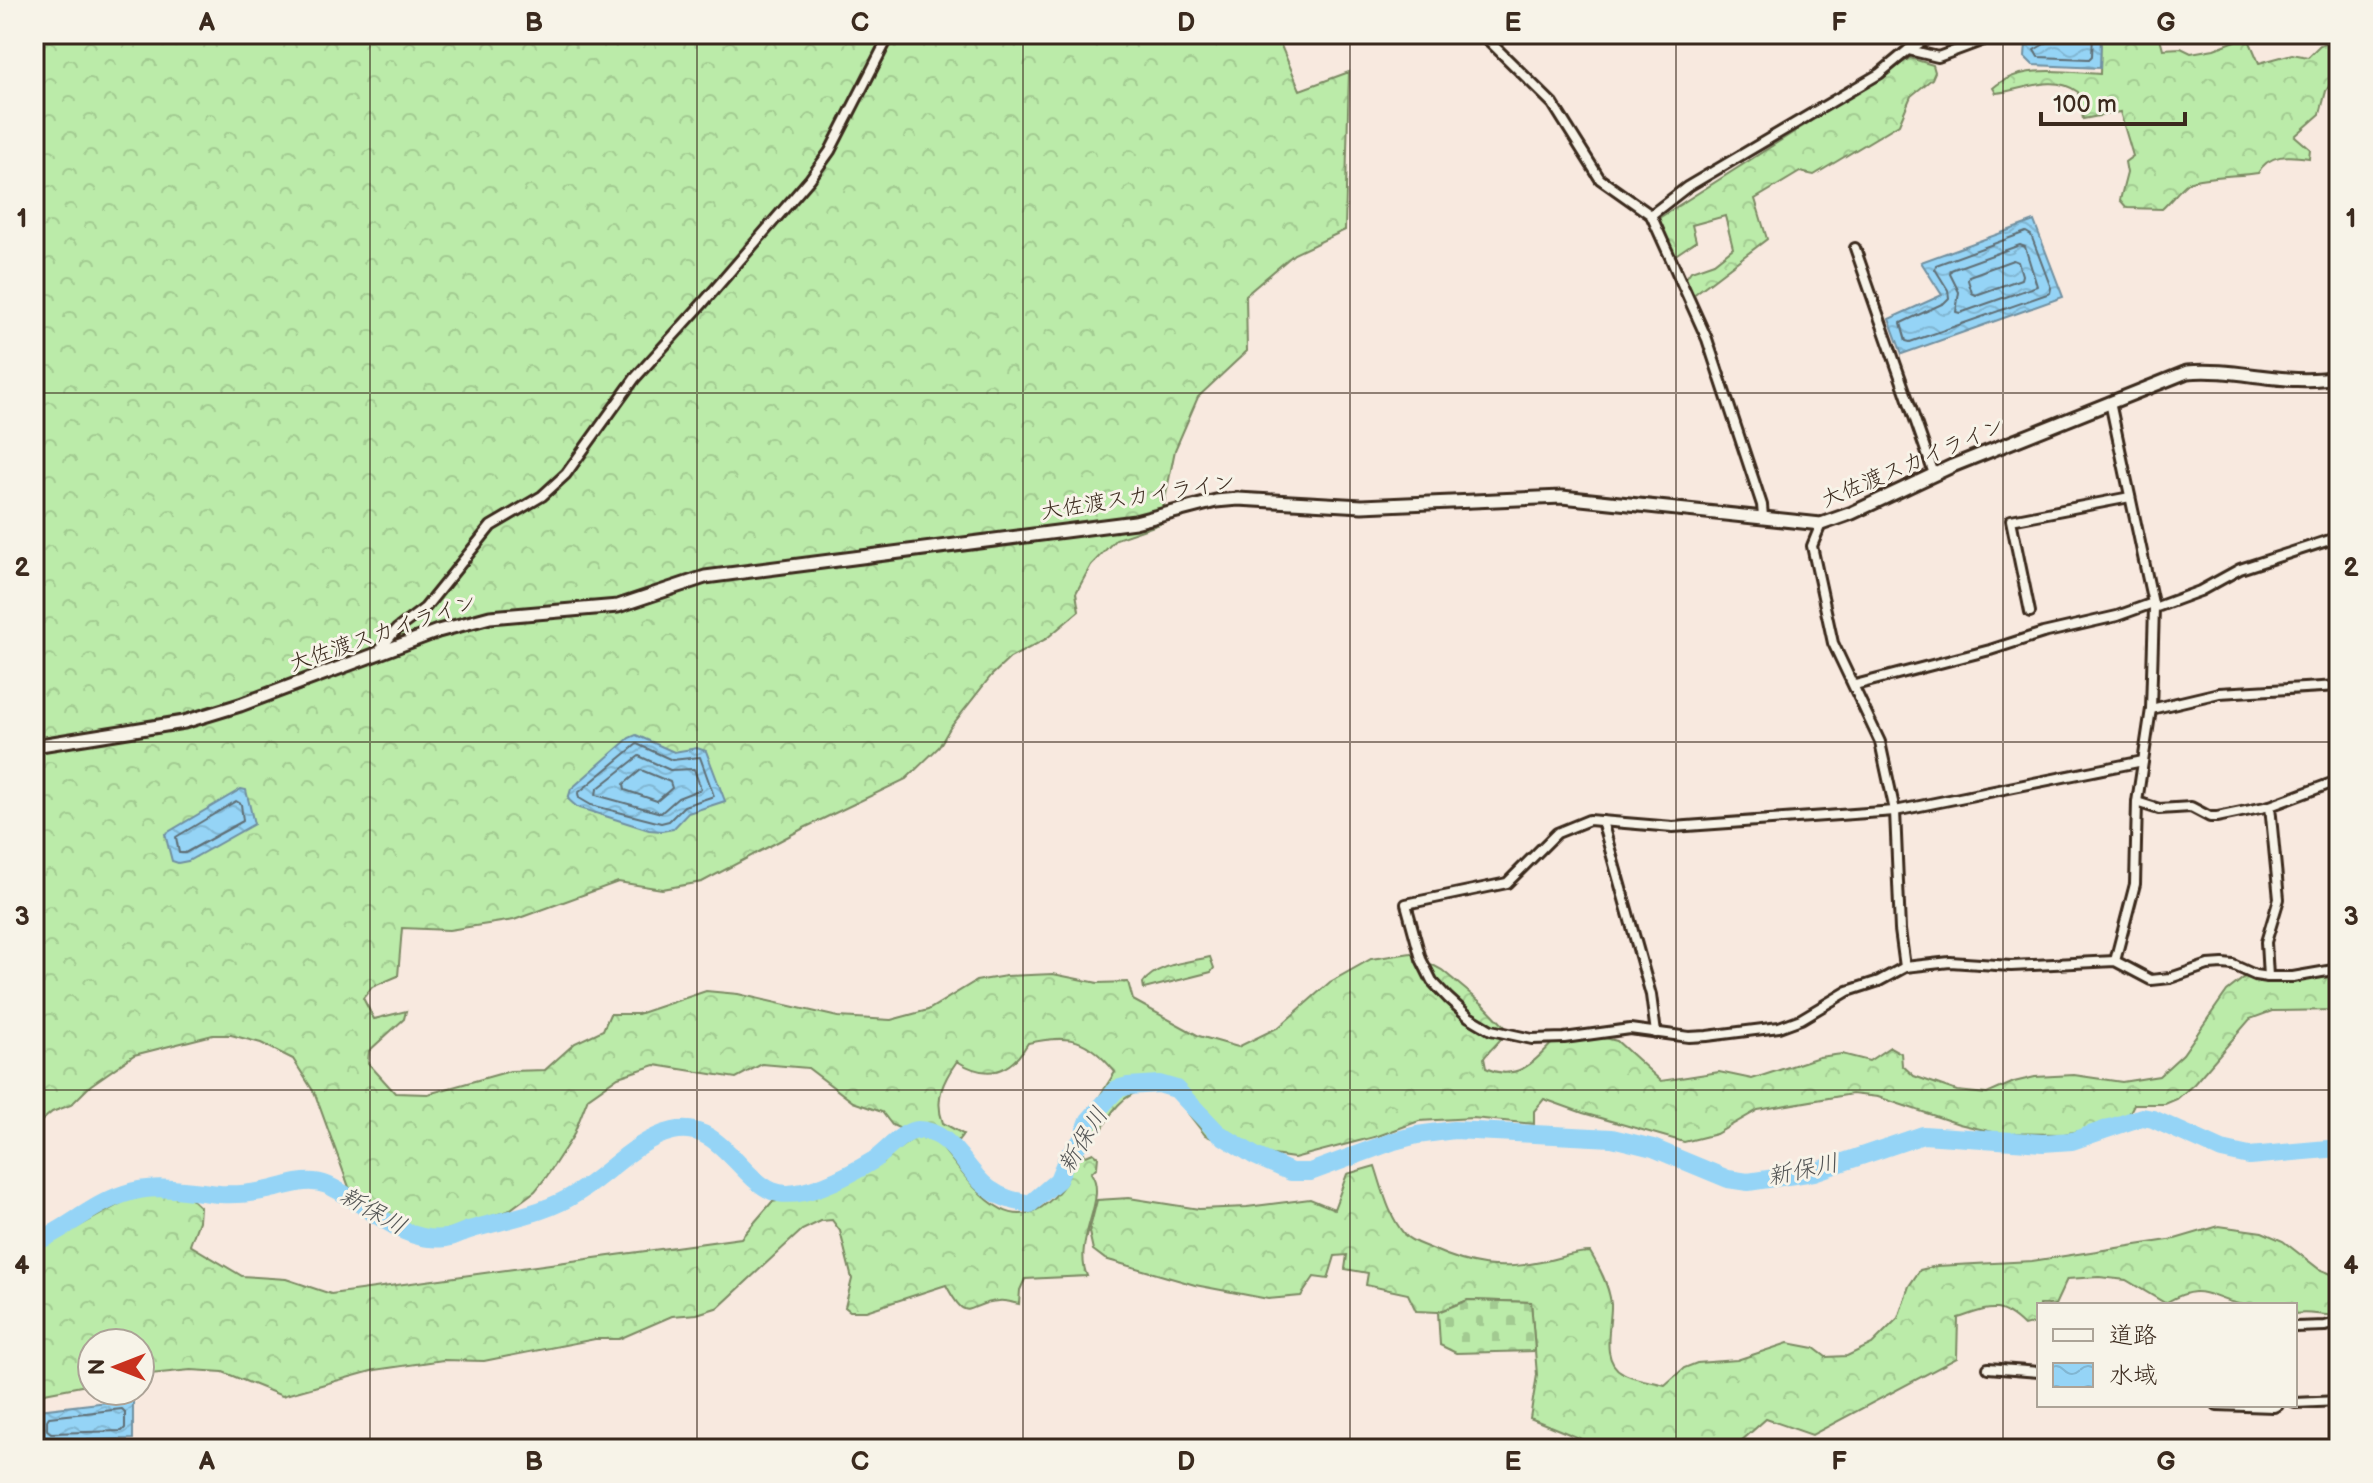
<svg xmlns="http://www.w3.org/2000/svg" width="2373" height="1483" font-family="'Balsamiq Sans','Klee One',sans-serif">
  <defs>
    <pattern id="forest-crowns" width="20" height="18" patternUnits="userSpaceOnUse" patternTransform="scale(2)"><rect width="20" height="18" fill="#bbeba9"/><path d="M2 6a3 3 0 1 1 6 0M12 15a3 3 0 1 1 6 0" fill="none" stroke="#a2ca91"/></pattern>
    <pattern id="cemetery-stones" width="16" height="16" patternUnits="userSpaceOnUse" patternTransform="scale(2)"><rect width="16" height="16" fill="#bbeba9"/><path d="M2 7V4a2 2 0 0 1 4 0v3zM10 15v-3a2 2 0 0 1 4 0v3z" fill="#a2ca91"/></pattern>
    <pattern id="water-waves" width="16" height="10" patternUnits="userSpaceOnUse" patternTransform="scale(2)"><rect width="16" height="10" fill="#95d4f6"/><path d="M0 5q4-4 8 0t8 0" fill="none" stroke="#81b6d2"/></pattern>
  </defs>
  <rect width="100%" height="100%" fill="#f8e9df"/>
  <filter id="ink" filterUnits="userSpaceOnUse"><feTurbulence type="fractalNoise" baseFrequency=".0125" numOctaves="2"/><feDisplacementMap in="SourceGraphic" scale="16" xChannelSelector="R" yChannelSelector="G"/><feConvolveMatrix kernelMatrix="1 2 1 2 8 2 1 2 1" color-interpolation-filters="sRGB"/></filter>
  <g filter="url(#ink)">
    <g fill="url(#forest-crowns)" stroke="#7b8a64" stroke-width="2">
      <path d="M34,34H1276L1300,90L1349,72L1345,230L1294,254L1246,295L1247,351L1198,397L1175,450L1160,524L1116,539L1091,565L1076,593L1079,611L1046,639L1010,658L991,676L950,728L939,747L906,779L804,828L702,882L662,889L618,882L514,920L449,930L402,928L398,976L372,987L363,998L374,1019L406,1011L404,1019L369,1051L368,1063L395,1093L428,1094L510,1071L545,1070L575,1043L603,1030L610,1014H638L706,991L738,994L838,1017L891,1020L928,1010L976,981L1006,976L1053,974L1098,983L1128,982L1133,1000L1199,1036L1238,1047L1279,1027L1330,982L1371,959L1411,953L1442,970L1484,1005L1508,1030C1501,1041 1491,1048 1484,1058L1486,1068C1515,1082 1534,1063 1552,1043L1605,1038L1617,1041L1661,1081L1719,1072L1752,1079L1819,1057L1842,1054L1869,1061L1890,1047L1901,1053L1902,1065L1914,1076L1957,1091L1987,1094L2014,1082L2035,1077L2074,1075L2122,1082L2159,1076L2183,1054L2227,991L2245,977L2259,982L2339,975V1010L2272,1011L2250,1019L2194,1084L2177,1099L2165,1104H2134L2129,1114L2092,1128L2064,1134L1997,1133L1959,1124L1878,1097L1852,1094L1758,1110L1716,1134L1684,1142L1583,1113L1544,1099L1534,1111V1124L1473,1118L1419,1121L1378,1136L1294,1158L1237,1150L1205,1135L1172,1093C1164,1092 1154,1089 1146,1090C1124,1092 1109,1114 1101,1132L1091,1129L1086,1118L1115,1072C1087,1038 1071,1034 1028,1043C1010,1074 987,1080 957,1061C943,1081 934,1099 943,1123L963,1134L957,1142L935,1130L917,1125L901,1129L892,1125L882,1112L853,1102L808,1068L762,1064L736,1078L655,1065L618,1077L588,1098L573,1136L547,1176L535,1191L508,1211L444,1231H420L402,1226L349,1187L315,1094L293,1059L261,1043L231,1035H213L134,1055L91,1085L71,1105L52,1112L39,1123L34,1136Z"/>
      <path d="M2106,34H2159L2163,49L2181,48L2191,53L2214,49L2238,40L2250,42L2259,63L2292,54L2308,57L2320,45L2339,38V71L2326,91L2320,114L2295,136L2310,149L2309,158C2289,155 2269,153 2258,173C2242,176 2200,176 2189,182C2180,188 2171,201 2162,209L2127,208L2120,200L2127,173L2125,162L2133,156L2120,112L2083,119L2078,92C2053,73 2024,90 1996,93L1993,88C2020,63 2067,72 2100,74L2101,35Z"/>
      <path d="M1910,58L1933,65L1935,72L1932,79L1911,96L1899,124L1814,175L1800,172L1755,199L1767,239L1692,296L1684,281L1691,271L1714,263L1733,248L1725,216L1692,225L1696,241L1674,256L1659,218Z"/>
      <path d="M1210,957L1214,968L1211,972L1144,989L1143,983C1156,964 1189,962 1210,957Z"/>
      <path d="M915,1137L929,1139L940,1145C973,1186 1014,1253 1064,1185C1070,1176 1070,1165 1075,1156L1082,1152L1086,1156L1093,1153L1098,1157L1097,1167L1091,1173C1109,1198 1072,1241 1087,1276L1025,1279L1020,1290L1019,1304C1013,1303 1005,1300 999,1301C967,1302 969,1328 946,1285L866,1311H850L845,1307L852,1279L840,1231L832,1220L821,1221L802,1230L719,1307L697,1314L672,1316L619,1339H595L484,1361L443,1360L375,1370L282,1396L223,1372L191,1370L140,1375V1343H92V1384L34,1395V1251L132,1197L157,1193L186,1194L200,1207L199,1221L190,1245L242,1276L286,1279L331,1294L741,1238L772,1202C829,1193 869,1172 915,1137Z"/>
      <path d="M1375,1166C1383,1190 1388,1215 1405,1235C1411,1242 1423,1245 1432,1249C1470,1266 1499,1271 1541,1262C1558,1259 1573,1252 1590,1252C1599,1267 1609,1285 1611,1304C1612,1324 1599,1361 1623,1373C1635,1380 1652,1381 1665,1385L1684,1368L1697,1363L1737,1360L1788,1343L1814,1348L1826,1357L1847,1356L1872,1344L1898,1318L1909,1286L1920,1270L1937,1266L2032,1261L2175,1239L2219,1226L2262,1232L2283,1241L2319,1269L2339,1277V1315C2323,1317 2311,1311 2295,1314V1305C2279,1305 2260,1308 2244,1305C2206,1299 2205,1280 2165,1303L2126,1280L2099,1277L2067,1279L2055,1305H2039V1322L2024,1326C1998,1301 1990,1308 1958,1318L1957,1358L1812,1435L1766,1419L1740,1442L1716,1449H1597L1579,1438L1530,1418L1537,1375L1531,1302L1468,1300L1438,1312L1416,1311L1408,1294L1366,1285L1368,1273L1345,1269L1347,1255L1335,1256L1328,1279L1314,1277L1301,1296L1268,1299L1195,1285L1105,1259L1093,1250L1089,1232L1097,1200L1129,1198L1199,1209L1247,1207L1310,1199L1334,1209L1347,1174Z"/>
    </g>
    <path fill="url(#cemetery-stones)" stroke="#7b8a64" stroke-width="2" d="M1468,1300L1531,1302L1535,1351L1456,1353L1440,1345L1438,1312Z"/>
    <g fill="url(#water-waves)" stroke="#7190a0" stroke-width="2">
      <path d="M2052,34L2101,35L2100,68L2033,65L2025,57L2026,43Z"/>
      <path d="M2034,221L2063,297L1902,354L1889,319L1942,295L1921,262Z"/>
      <path d="M636,735L674,752L697,748L706,751L725,801L688,813L673,829L662,831L649,830L577,807L568,799L571,789L629,738Z"/>
      <path d="M241,789L246,790L254,824L188,861L178,863L172,861L165,834Z"/>
      <path d="M133,1399V1439L39,1441V1410Z"/>
    </g>
    <g fill="none" stroke-linecap="round" stroke-linejoin="round">
      <g stroke="#5f6e74" stroke-width="2">
        <path d="M2049,34L2046,43L2034,50L2038,57L2089,59L2092,56L2093,34"/>
        <path d="M2026,232L2031,235L2051,288L2050,293L1910,342L1906,341L1901,323L1944,303L1949,298L1948,290L1935,269L1936,265Z"/>
        <path d="M2020,245L2025,247L2037,286L1960,313L1956,312L1959,292L1950,274L1951,270Z"/>
        <path d="M2013,260L2018,262L2022,275L2021,279L1976,295L1972,293L1968,280L1969,276Z"/>
        <path d="M637,744L672,760L700,757L714,796L684,806L669,821L661,823L591,805L579,798L578,793Z"/>
        <path d="M639,756L670,770L694,769L701,789L678,798L661,813L596,795L597,789Z"/>
        <path d="M641,770L670,782L672,788L657,801L625,790L624,784Z"/>
        <path d="M236,801L241,804L243,821L185,853H179L176,837Z"/>
        <path d="M122,1409L125,1412V1428L122,1431L51,1433L47,1430V1420L49,1417Z"/>
      </g>
      <path stroke="#95d4f6" stroke-width="18" d="M34,1243C66,1230 91,1205 124,1194C155,1183 188,1191 220,1194C235,1195 253,1193 268,1190C288,1186 307,1177 327,1185C367,1202 400,1244 446,1238C454,1237 462,1232 469,1230C505,1219 545,1214 577,1193C608,1174 637,1139 673,1131C719,1121 737,1175 772,1191C799,1203 851,1174 874,1160C887,1151 902,1131 918,1130C953,1130 966,1174 991,1190C1003,1199 1016,1201 1030,1204L1058,1180L1068,1156L1081,1141L1089,1120L1117,1089L1128,1086L1159,1084L1176,1089L1218,1133L1255,1156L1291,1172H1310L1394,1141L1417,1135L1454,1130L1612,1138L1653,1148L1728,1179L1748,1182L1814,1172L1923,1135L2043,1143L2072,1141L2142,1117L2153,1119L2222,1150L2249,1156L2339,1148"/>
      <defs>
        <g id="minor">
          <path d="M1482,34L1553,104L1600,179L1651,215L1707,339L1762,505L1763,517"/>
          <path d="M1909,50L1938,57L2000,34"/>
          <path d="M1651,215L1687,187L1879,74L1908,50L1935,34"/>
          <path d="M1855,248L1934,474"/>
          <path d="M2110,402L2154,608L2151,709L2137,802L2135,884L2115,961"/>
          <path d="M1821,524L1812,546L1833,643L1880,742L1895,811L1900,930L1905,967"/>
          <path d="M2154,608L2200,591L2240,569L2339,537"/>
          <path d="M2030,612L2011,520L2130,497"/>
          <path d="M378,652L397,629L425,608L491,526L542,496L566,474L635,378L703,303L810,179L830,151L890,34"/>
          <path d="M1855,685L1990,650L2043,633L2117,616L2153,603"/>
          <path d="M2151,709L2219,693L2339,686"/>
          <path d="M2143,761L1895,811L1673,827L1589,820L1557,833L1507,883L1406,904L1421,959L1432,981L1448,998L1469,1017L1491,1030L1532,1039L1564,1038L1630,1029L1689,1037L1707,1036L1779,1027L1801,1019L1848,991L1879,981L1905,967L1950,962L2011,966L2115,961L2151,980L2170,978L2208,965L2223,964L2233,965L2255,975L2268,977H2293L2339,969"/>
          <path d="M2137,802L2159,809L2191,807L2210,817H2217L2270,806L2329,784L2339,783"/>
          <path d="M1602,821L1651,995L1656,1033"/>
          <path d="M2268,977L2266,942L2279,899L2270,806"/>
          <path d="M2295,1327L2325,1326L2339,1322"/>
          <path d="M1988,1368L2039,1372"/>
          <path d="M2295,1403L2339,1401"/>
          <path d="M2217,1405L2274,1407L2278,1405"/>
        </g>
        <path id="tertiary" d="M34,746L184,722L240,705L438,631L490,617L618,606L705,577L1135,522L1216,501L1238,499L1362,506L1562,497L1821,524L1852,513L1952,466L2187,372C2237,367 2290,388 2339,376"/>
      </defs>
      <use href="#minor" stroke="#3b2a1e" stroke-width="14"/>
      <use href="#tertiary" stroke="#3b2a1e" stroke-width="17"/>
      <use href="#minor" stroke="#f7f3e8" stroke-width="8"/>
      <use href="#tertiary" stroke="#f7f3e8" stroke-width="11"/>
    </g>
  </g>
  <path fill="none" stroke="#3b2a1e" stroke-width="2" stroke-opacity="0.55" d="M370,34V1449M697,34V1449M1023,34V1449M1350,34V1449M1676,34V1449M2003,34V1449M34,393H2339M34,742H2339M34,1090H2339"/>
  <g text-anchor="middle" dominant-baseline="central" stroke-width="6" stroke-linejoin="round" paint-order="stroke">
    <g font-size="22" fill="#3b2a1e" stroke="#f7f3e8">
      <text transform="translate(1913 463) rotate(-23)">大佐渡スカイライン</text>
      <text transform="translate(1138 497) rotate(-9)">大佐渡スカイライン</text>
      <text transform="translate(383 633) rotate(-19)">大佐渡スカイライン</text>
    </g>
    <g font-size="24" font-style="italic" fill="#525454" stroke="#f7f3e8">
      <text transform="translate(1083 1140) rotate(-58)">新保川</text>
      <text transform="translate(1803 1170) rotate(-12)">新保川</text>
      <text transform="translate(373 1211) rotate(29)">新保川</text>
    </g>
  </g>
  <rect width="2373" height="1483" fill="none" stroke="#f7f3e8" stroke-width="88"/>
  <rect x="2037" y="1303" width="260" height="104" fill="#f7f3e8" stroke="#aca397" stroke-width="2"/>
  <rect x="2053" y="1329" width="40" height="12" fill="#f7f3e8" stroke="#aca397" stroke-width="2"/>
  <text x="2109" y="1343" font-size="24" fill="#3b2a1e">道路</text>
  <rect x="2053" y="1363" width="40" height="24" fill="url(#water-waves)" stroke="#aca397" stroke-width="2"/>
  <text x="2109" y="1383" font-size="24" fill="#3b2a1e">水域</text>
  <g transform="translate(116 1367) rotate(270)"><circle r="38" fill="#f7f3e8" stroke="#aca397" stroke-width="2"/>
  <path d="M0-6L14 30L0 20L-14 30Z" fill="#c8321e"/>
  <text y="-12" font-size="22" font-weight="bold" text-anchor="middle" fill="#3b2a1e">N</text>
  </g>
  <path d="M2041 112v12h144v-12" fill="none" stroke="#3b2a1e" stroke-width="4"/>
  <text x="2053" y="112" font-size="24" fill="#3b2a1e" stroke="#f7f3e8" stroke-width="6" paint-order="stroke">100 m</text>
  <rect x="44" y="44" width="2285" height="1395" fill="none" stroke="#3b2a1e" stroke-width="3"/>
  <g font-size="26" text-anchor="middle" font-weight="bold" fill="#3b2a1e">
    <text x="207" y="31">A</text>
    <text x="534" y="31">B</text>
    <text x="860" y="31">C</text>
    <text x="1186" y="31">D</text>
    <text x="1513" y="31">E</text>
    <text x="1839" y="31">F</text>
    <text x="2166" y="31">G</text>
    <text x="22" y="227">1</text>
    <text x="2351" y="227">1</text>
    <text x="22" y="576">2</text>
    <text x="2351" y="576">2</text>
    <text x="22" y="925">3</text>
    <text x="2351" y="925">3</text>
    <text x="22" y="1274">4</text>
    <text x="2351" y="1274">4</text>
    <text x="207" y="1470">A</text>
    <text x="534" y="1470">B</text>
    <text x="860" y="1470">C</text>
    <text x="1186" y="1470">D</text>
    <text x="1513" y="1470">E</text>
    <text x="1839" y="1470">F</text>
    <text x="2166" y="1470">G</text>
  </g>
</svg>
